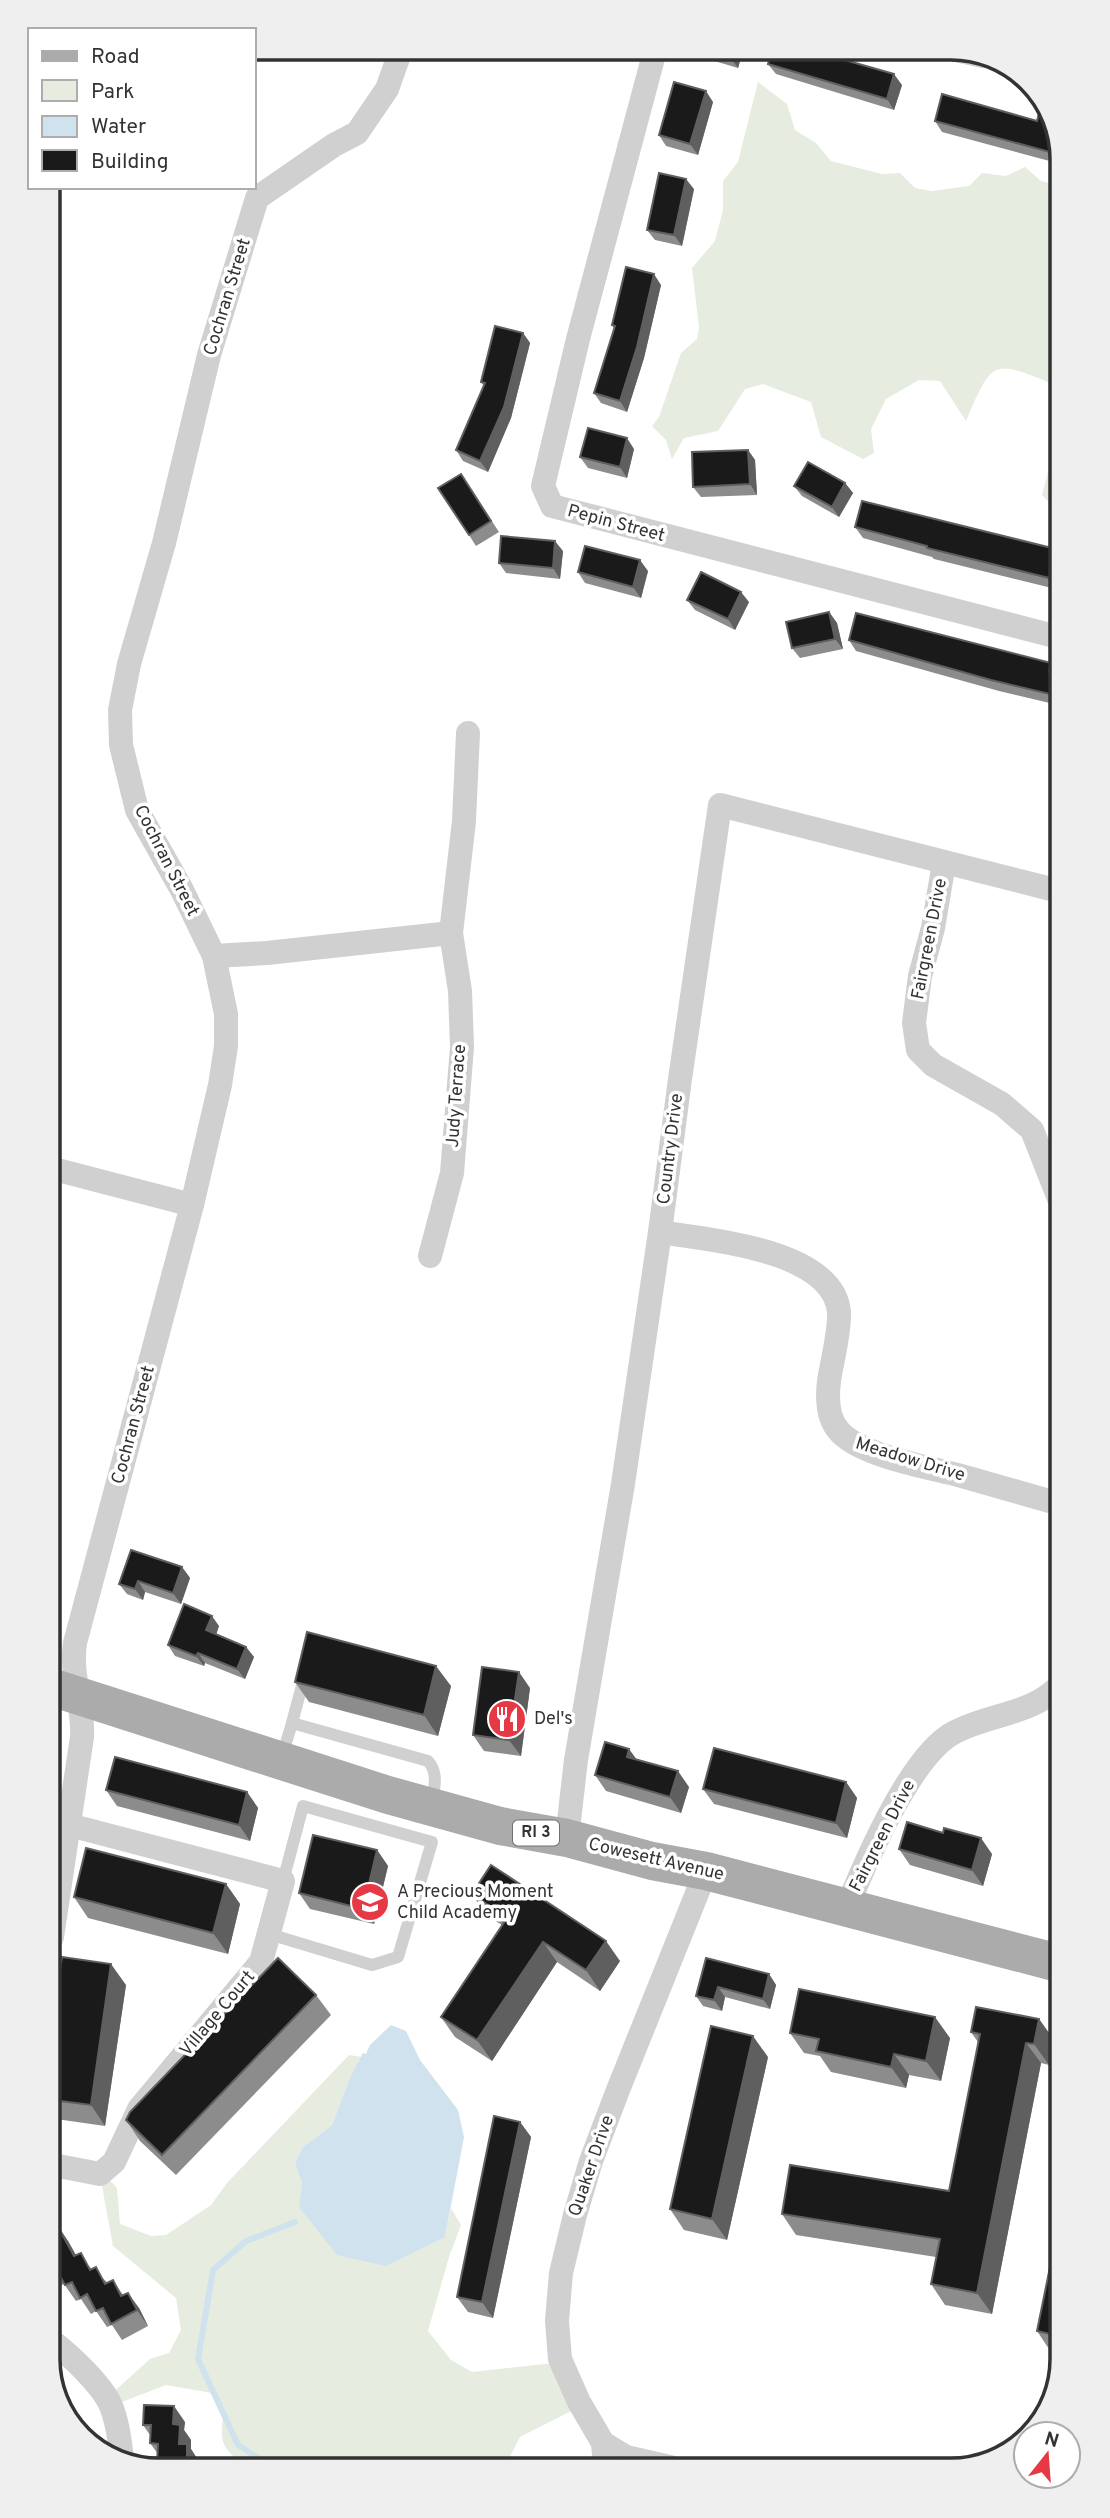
<svg xmlns="http://www.w3.org/2000/svg" width="1110" height="2518" font-family="Overpass,sans-serif">
  <rect width="100%" height="100%" fill="#fff"/>
  <g fill="#e6ecdf">
    <path d="M758,82L787,104L795,130L816,143L831,161L882,174L900,173L915,188L931,191L969,186L982,173L1006,176L1025,167L1041,181L1057,185V388L1056,385C993,360 993,357 966,421L940,381L919,380L886,399L871,429L874,453L863,459L821,437L811,402L763,384L745,389L718,431L684,438L672,459L666,440L652,426L659,417L681,353L697,339L699,327L692,268L715,241L723,210V181L738,162Z"/>
    <path d="M1058,434V511L1042,495Z"/>
    <path d="M349,2055L362,2057L349,2080L332,2125L302,2148L295,2163L302,2184L445,2237L451,2208L461,2225L449,2257L428,2331L451,2360L472,2372L554,2363L579,2407L520,2437L504,2468L240,2470L239,2462C216,2441 222,2436 224,2407L212,2393L166,2385L114,2405L108,2397L150,2359L169,2353L181,2330L176,2298L113,2246L100,2175L103,2173L117,2188L120,2224L151,2236L166,2235L211,2205L227,2183Z"/>
  </g>
  <path fill="#cfe2ee" d="M391,2025L406,2031L420,2060L458,2110L464,2137L445,2237L386,2266L337,2255L299,2207L302,2184L295,2163L302,2148L332,2125L349,2080L363,2053L366,2054L370,2045Z"/>
  <g fill="none" stroke-linecap="round" stroke-linejoin="round">
    <path stroke="#cfe2ee" stroke-width="6" d="M277,2470L238,2445L198,2359L213,2270L246,2241L295,2222"/>
    <g stroke="#d0d0d0" stroke-width="12">
      <path d="M305,1674L292,1723L428,1761C439,1773 434,1788 432,1803"/>
      <path d="M282,1756L292,1723"/>
      <path d="M269,1934L372,1965L398,1957L432,1842L303,1806L283,1881"/>
    </g>
    <g stroke="#d0d0d0" stroke-width="24">
      <path d="M656,47L578,339L543,486L552,506L1058,637"/>
      <path d="M947,48L983,56"/>
      <path d="M944,863L933,928L920,976L914,1023L918,1050L933,1065L1002,1104L1032,1130L1060,1201"/>
      <path d="M214,956L267,953L451,933"/>
      <path d="M50,1168L192,1205"/>
      <path d="M660,1232C708,1240 833,1249 839,1312C840,1332 832,1361 829,1381C827,1398 827,1418 839,1431C859,1455 927,1467 958,1475C992,1485 1026,1494 1060,1504"/>
      <path d="M430,1256L452,1173L462,1047L460,991L451,933L464,821L468,733"/>
      <path d="M567,1838L576,1760L623,1484L660,1232L680,1079L720,805L1059,891"/>
      <path d="M847,1907C866,1861 911,1754 955,1732C991,1713 1033,1715 1061,1684"/>
      <path d="M52,1937L82,1737C84,1704 70,1677 75,1643L192,1205L220,1085L226,1046V1014L214,956L182,890L137,810L121,745L120,710L129,664L164,543L209,355L257,198L334,145L357,133L387,89L402,47"/>
      <path d="M53,2165L100,2174L114,2162L139,2109L261,1962L283,1881L69,1825"/>
      <path d="M53,2342C70,2355 103,2386 111,2406C118,2423 120,2442 122,2459"/>
      <path d="M603,2443L626,2457L670,2467"/>
      <path d="M605,2467L603,2443L579,2402L560,2359L557,2321L561,2273L575,2215L591,2161L618,2090L706,1871"/>
    </g>
    <path stroke="#ababab" stroke-width="38" d="M51,1687L388,1795L500,1826L567,1838L652,1861L706,1871L1062,1964"/>
  </g>
  <g fill="#8c8c8c">
    <path d="M688,47H744L738,68L694,55Z"/>
    <path d="M768,64L902,85L894,110L776,74Z"/>
    <path d="M713,102L698,155L666,146L659,135Z"/>
    <path d="M935,121H1037L1057,122V163L942,132Z"/>
    <path d="M694,189L682,246L655,240L647,230Z"/>
    <path d="M661,285L644,358L627,412L601,403L594,393L614,328L612,325Z"/>
    <path d="M523,333L530,343L511,418L488,472L463,461L456,450L484,386L481,382Z"/>
    <path d="M634,449L627,478L588,468L580,457Z"/>
    <path d="M748,450L755,460L757,495L701,497L693,487Z"/>
    <path d="M461,474L499,532L476,546L469,535Z"/>
    <path d="M845,483L853,493L839,517L802,496L794,486Z"/>
    <path d="M855,527L1058,552L1056,589L934,559L932,557L863,538Z"/>
    <path d="M563,551L560,579L506,573L499,563Z"/>
    <path d="M648,571L641,598L585,583L578,572Z"/>
    <path d="M687,600L749,602L735,630L695,610Z"/>
    <path d="M829,612L837,623L843,649L800,658L792,648Z"/>
    <path d="M849,640L1051,663L1058,673V705L999,691L856,651Z"/>
    <path d="M182,1567L190,1578L181,1604L145,1592L143,1600L127,1594L119,1584Z"/>
    <path d="M219,1626L216,1634L246,1647L254,1657L245,1679L205,1663L204,1666L175,1656L168,1645Z"/>
    <path d="M295,1682L451,1686L438,1736L309,1702Z"/>
    <path d="M530,1688L521,1756L484,1751L473,1735Z"/>
    <path d="M637,1760L689,1787L681,1813L606,1791L595,1775Z"/>
    <path d="M846,1782L857,1798L847,1838L714,1804L703,1789Z"/>
    <path d="M106,1790L247,1792L258,1808L250,1841L117,1806Z"/>
    <path d="M899,1849L992,1854L983,1886L910,1865Z"/>
    <path d="M377,1850L388,1866L374,1924L310,1909L299,1893Z"/>
    <path d="M226,1884L240,1904L228,1954L88,1918L74,1897Z"/>
    <path d="M472,1894L620,1961L600,1991L557,1962L492,2061L455,2037L441,2017L502,1925L486,1915Z"/>
    <path d="M706,1958L769,1974L776,1985L770,2009L725,1997L722,2011L703,2006L696,1996Z"/>
    <path d="M126,1985L105,2126L56,2119L53,2114L52,2022Z"/>
    <path d="M316,1995L331,2015L176,2175L140,2141L126,2120Z"/>
    <path d="M1039,2019L1054,2040L1049,2065L1041,2063L992,2314L945,2305L931,2284L936,2257L796,2235L782,2214L949,2191L978,2042L971,2032Z"/>
    <path d="M790,2033L950,2038L941,2081L909,2075L906,2088L831,2072L820,2056L804,2053Z"/>
    <path d="M768,2057L727,2240L684,2230L670,2209Z"/>
    <path d="M520,2122L531,2137L493,2318L468,2312L457,2297Z"/>
    <path d="M1062,2208L1063,2354L1051,2352L1037,2331Z"/>
    <path d="M57,2225L68,2241L76,2255L108,2283L113,2280L123,2295L139,2308L148,2326L122,2340L112,2325L107,2327L96,2311L91,2314L81,2299L76,2301L64,2284L58,2287L53,2279V2228Z"/>
    <path d="M185,2422L184,2430L191,2440V2449L198,2460V2469L199,2470H162L157,2463L158,2454L150,2443V2435L143,2425Z"/>
  </g>
  <g fill="#5f5f5f">
    <path d="M733,47H744L738,68L730,57Z"/>
    <path d="M894,74L902,85L894,110L887,99Z"/>
    <path d="M706,91L713,102L698,155L690,144Z"/>
    <path d="M686,179L694,189L682,246L674,235Z"/>
    <path d="M654,274L661,285L644,358L627,412L620,401Z"/>
    <path d="M523,333L530,343L511,418L488,472L480,461Z"/>
    <path d="M627,438L634,449L627,478L620,467Z"/>
    <path d="M748,450L755,460L757,495L750,484Z"/>
    <path d="M845,483L853,493L839,517L832,507Z"/>
    <path d="M555,541L563,551L560,579L553,568Z"/>
    <path d="M1056,549L1058,552V582L1056,589L1049,578Z"/>
    <path d="M640,560L648,571L641,598L633,587Z"/>
    <path d="M741,592L749,602L735,630L728,619Z"/>
    <path d="M829,612L837,623L843,649L835,639Z"/>
    <path d="M1051,663L1058,673V677L1049,672Z"/>
    <path d="M182,1567L190,1578L181,1604L173,1593Z"/>
    <path d="M138,1581L145,1592L143,1600L135,1589Z"/>
    <path d="M212,1616L219,1626L214,1641L206,1630Z"/>
    <path d="M246,1647L254,1657L245,1679L237,1669Z"/>
    <path d="M198,1653L205,1663L204,1666L196,1656Z"/>
    <path d="M436,1666L451,1686L438,1736L424,1715Z"/>
    <path d="M519,1672L530,1688L521,1756L509,1740Z"/>
    <path d="M629,1749L640,1764L627,1757Z"/>
    <path d="M678,1771L689,1787L681,1813L670,1797Z"/>
    <path d="M846,1782L857,1798L847,1838L836,1823Z"/>
    <path d="M247,1792L258,1808L250,1841L239,1825Z"/>
    <path d="M981,1838L992,1854L983,1886L972,1870Z"/>
    <path d="M377,1850L388,1866L374,1924L363,1909Z"/>
    <path d="M226,1884L240,1904L228,1954L213,1933Z"/>
    <path d="M606,1941L620,1961L600,1991L586,1970Z"/>
    <path d="M543,1942L557,1962L492,2061L477,2040Z"/>
    <path d="M111,1964L126,1985L105,2126L91,2105Z"/>
    <path d="M769,1974L776,1985L770,2009L763,1999Z"/>
    <path d="M718,1987L725,1997L722,2011L714,2000Z"/>
    <path d="M935,2017L950,2038L941,2081L926,2061Z"/>
    <path d="M1039,2019L1054,2040L1049,2065L1034,2044Z"/>
    <path d="M753,2036L768,2057L727,2240L712,2219Z"/>
    <path d="M1026,2043L1041,2063L992,2314L977,2293Z"/>
    <path d="M894,2054L909,2075L906,2088L891,2067Z"/>
    <path d="M520,2122L531,2137L493,2318L482,2302Z"/>
    <path d="M57,2225L68,2241L85,2272L74,2256Z"/>
    <path d="M128,2293L139,2308L148,2326L137,2310Z"/>
    <path d="M61,2399L72,2415L70,2419L59,2403Z"/>
    <path d="M174,2406L185,2422L184,2430L191,2440V2449L198,2460V2469L199,2470H192L187,2462L173,2424Z"/>
    <path d="M74,2414L85,2430L82,2435L71,2420Z"/>
  </g>
  <g fill="#1a1a1a" stroke="#5f5f5f" stroke-width="2">
    <path d="M696,47H733L730,57Z"/>
    <path d="M773,47H799L894,74L887,99L768,64Z"/>
    <path d="M674,82L706,91L690,144L659,135Z"/>
    <path d="M942,94L1037,121L1039,113L1053,118L1057,122V154L935,121Z"/>
    <path d="M659,173L686,179L674,235L647,230Z"/>
    <path d="M626,267L654,274L637,347L620,401L594,393L615,326L612,325Z"/>
    <path d="M495,326L523,333L504,407L480,461L456,450L485,383L481,382Z"/>
    <path d="M588,428L627,438L620,467L580,457Z"/>
    <path d="M748,450L750,484L693,487L692,452Z"/>
    <path d="M808,462L845,483L832,507L794,486Z"/>
    <path d="M461,474L491,521L469,535L438,488Z"/>
    <path d="M862,501L1056,549L1049,578L927,548V546L855,527Z"/>
    <path d="M501,536L555,541L553,568L499,563Z"/>
    <path d="M585,546L640,560L633,587L578,572Z"/>
    <path d="M701,572L741,592L728,619L687,600Z"/>
    <path d="M829,612L835,639L792,648L786,622Z"/>
    <path d="M856,613L1051,663L1049,672L1058,674V696L991,680L849,640Z"/>
    <path d="M131,1550L182,1567L173,1593L138,1581L135,1589L119,1584Z"/>
    <path d="M184,1604L212,1616L206,1630L246,1647L237,1669L198,1653L196,1656L168,1645Z"/>
    <path d="M307,1632L436,1666L424,1715L295,1682Z"/>
    <path d="M482,1667L519,1672L509,1740L473,1735Z"/>
    <path d="M605,1742L629,1749L627,1757L678,1771L670,1797L595,1775Z"/>
    <path d="M714,1748L846,1782L836,1823L703,1789Z"/>
    <path d="M115,1757L247,1792L239,1825L106,1790Z"/>
    <path d="M907,1822L943,1833L944,1828L981,1838L972,1870L899,1849Z"/>
    <path d="M313,1835L377,1850L363,1909L299,1893Z"/>
    <path d="M86,1848L226,1884L213,1933L74,1897Z"/>
    <path d="M491,1865L606,1941L586,1970L543,1942L477,2040L441,2017L507,1918L472,1894Z"/>
    <path d="M62,1957L111,1964L91,2105L53,2100L52,2022Z"/>
    <path d="M278,1958L316,1995L162,2155L126,2120L130,2112Z"/>
    <path d="M706,1958L769,1974L763,1999L718,1987L714,2000L696,1996Z"/>
    <path d="M799,1989L935,2017L926,2061L894,2054L891,2067L816,2051L819,2039L790,2033Z"/>
    <path d="M976,2007L1039,2019L1034,2044L1026,2043L977,2293L931,2284L940,2239L782,2214L790,2165L949,2191L980,2034L971,2032Z"/>
    <path d="M711,2026L753,2036L712,2219L670,2209Z"/>
    <path d="M494,2116L520,2122L482,2302L457,2297Z"/>
    <path d="M1062,2208L1063,2337L1037,2331Z"/>
    <path d="M57,2225L74,2256L81,2253L90,2270L96,2267L105,2284L113,2280L121,2296L128,2293L137,2310L111,2324L103,2308L96,2311L87,2294L80,2298L72,2282L65,2285L55,2267L53,2269V2228Z"/>
    <path d="M53,2395L61,2399L59,2403L53,2396Z"/>
    <path d="M144,2405L174,2406L173,2424L180,2425L179,2444H187V2462L194,2463V2470H165V2463H157L158,2444L150,2443L151,2425H143Z"/>
    <path d="M62,2408L74,2414L71,2420Z"/>
  </g>
  <defs>
    <symbol id="restaurant-disc" viewBox="-11 -11 22 22"><circle r="9.5" fill="#e63946" stroke="#fff"/><path d="M-5-6h1v4h1v-4h1v4h1v-4h1v5L-1.5 .5V6h-2V.5L-5-1ZM5-6V6H3V1.5H1.5Q1.5-4 5-6Z" fill="#fff"/></symbol>
    <symbol id="school-disc" viewBox="-11 -11 22 22"><circle r="9.5" fill="#e63946" stroke="#fff"/><path d="M0-5L7-2L0 1L-7-2ZM-4 1L0 2.5L4 1V4Q0 6-4 4Z" fill="#fff"/></symbol>
  </defs>
  <g fill-rule="evenodd">
    <use href="#restaurant-disc" x="485" y="1697" width="44" height="44"/>
    <use href="#school-disc" x="348" y="1880" width="44" height="44"/>
  </g>
  <g text-anchor="middle" dominant-baseline="central" stroke-width="7" stroke-linejoin="round" paint-order="stroke">
    <rect fill="#fff" stroke="#707070" stroke-width="2" x="513" y="1820.5" width="46" height="25" rx="5"/>
    <g font-size="16" font-weight="bold" fill="#333">
      <text x="536" y="1833">RI 3</text>
    </g>
    <g font-size="18" fill="#333" stroke="#fff">
      <text transform="translate(228 297) rotate(-73)">Cochran Street</text>
      <text transform="translate(616 524) rotate(15)">Pepin Street</text>
      <text transform="translate(166 861) rotate(63)">Cochran Street</text>
      <text transform="translate(930 939) rotate(-79)">Fairgreen Drive</text>
      <text transform="translate(457 1096) rotate(-86)">Judy Terrace</text>
      <text transform="translate(671 1149) rotate(-83)">Country Drive</text>
      <text transform="translate(134 1425) rotate(-75)">Cochran Street</text>
      <text transform="translate(910 1460) rotate(17)">Meadow Drive</text>
      <text transform="translate(883 1836) rotate(-63)">Fairgreen Drive</text>
      <text transform="translate(656 1860) rotate(13)">Cowesett Avenue</text>
      <text transform="translate(218 2014) rotate(-50)">Village Court</text>
      <text transform="translate(592 2166) rotate(-71)">Quaker Drive</text>
    </g>
    <g font-size="18" fill="#333" stroke="#fff" text-anchor="start">
      <text x="534" y="1719">Del's</text>
      <text x="397" y="1892">A Precious Moment<tspan x="397" dy="21">Child Academy</tspan></text>
    </g>
  </g>
  <path d="M0 0H1110V2518H0ZM159 60H951A99 99 0 0 1 1050 159V2359A99 99 0 0 1 951 2458H159A99 99 0 0 1 60 2359V159A99 99 0 0 1 159 60Z" fill="#efefef" fill-rule="evenodd"/>
  <path fill="none" stroke="#333" stroke-width="3.5" d="M159 60H951A99 99 0 0 1 1050 159V2359A99 99 0 0 1 951 2458H159A99 99 0 0 1 60 2359V159A99 99 0 0 1 159 60Z"/>
  <rect x="28" y="28" width="228" height="161" fill="#ffffff" stroke="#adadad" stroke-width="2"/>
  <rect x="42" y="51" width="35" height="10" fill="#ababab" stroke="#adadad" stroke-width="2"/>
  <text x="91" y="63" font-size="21" fill="#333333">Road</text>
  <rect x="42" y="80" width="35" height="21" fill="#e6ecdf" stroke="#adadad" stroke-width="2"/>
  <text x="91" y="98" font-size="21" fill="#333333">Park</text>
  <rect x="42" y="116" width="35" height="21" fill="#cfe2ee" stroke="#adadad" stroke-width="2"/>
  <text x="91" y="133" font-size="21" fill="#333333">Water</text>
  <rect x="42" y="150" width="35" height="21" fill="#1a1a1a" stroke="#adadad" stroke-width="2"/>
  <text x="91" y="168" font-size="21" fill="#333333">Building</text>
  <g transform="translate(1047 2455) rotate(17)"><circle r="33" fill="#ffffff" stroke="#adadad" stroke-width="2"/>
  <path d="M0-5L12 26L0 18L-12 26Z" fill="#e63946"/>
  <text y="-10" font-size="19" font-weight="bold" text-anchor="middle" fill="#333333">N</text>
  </g>
</svg>
